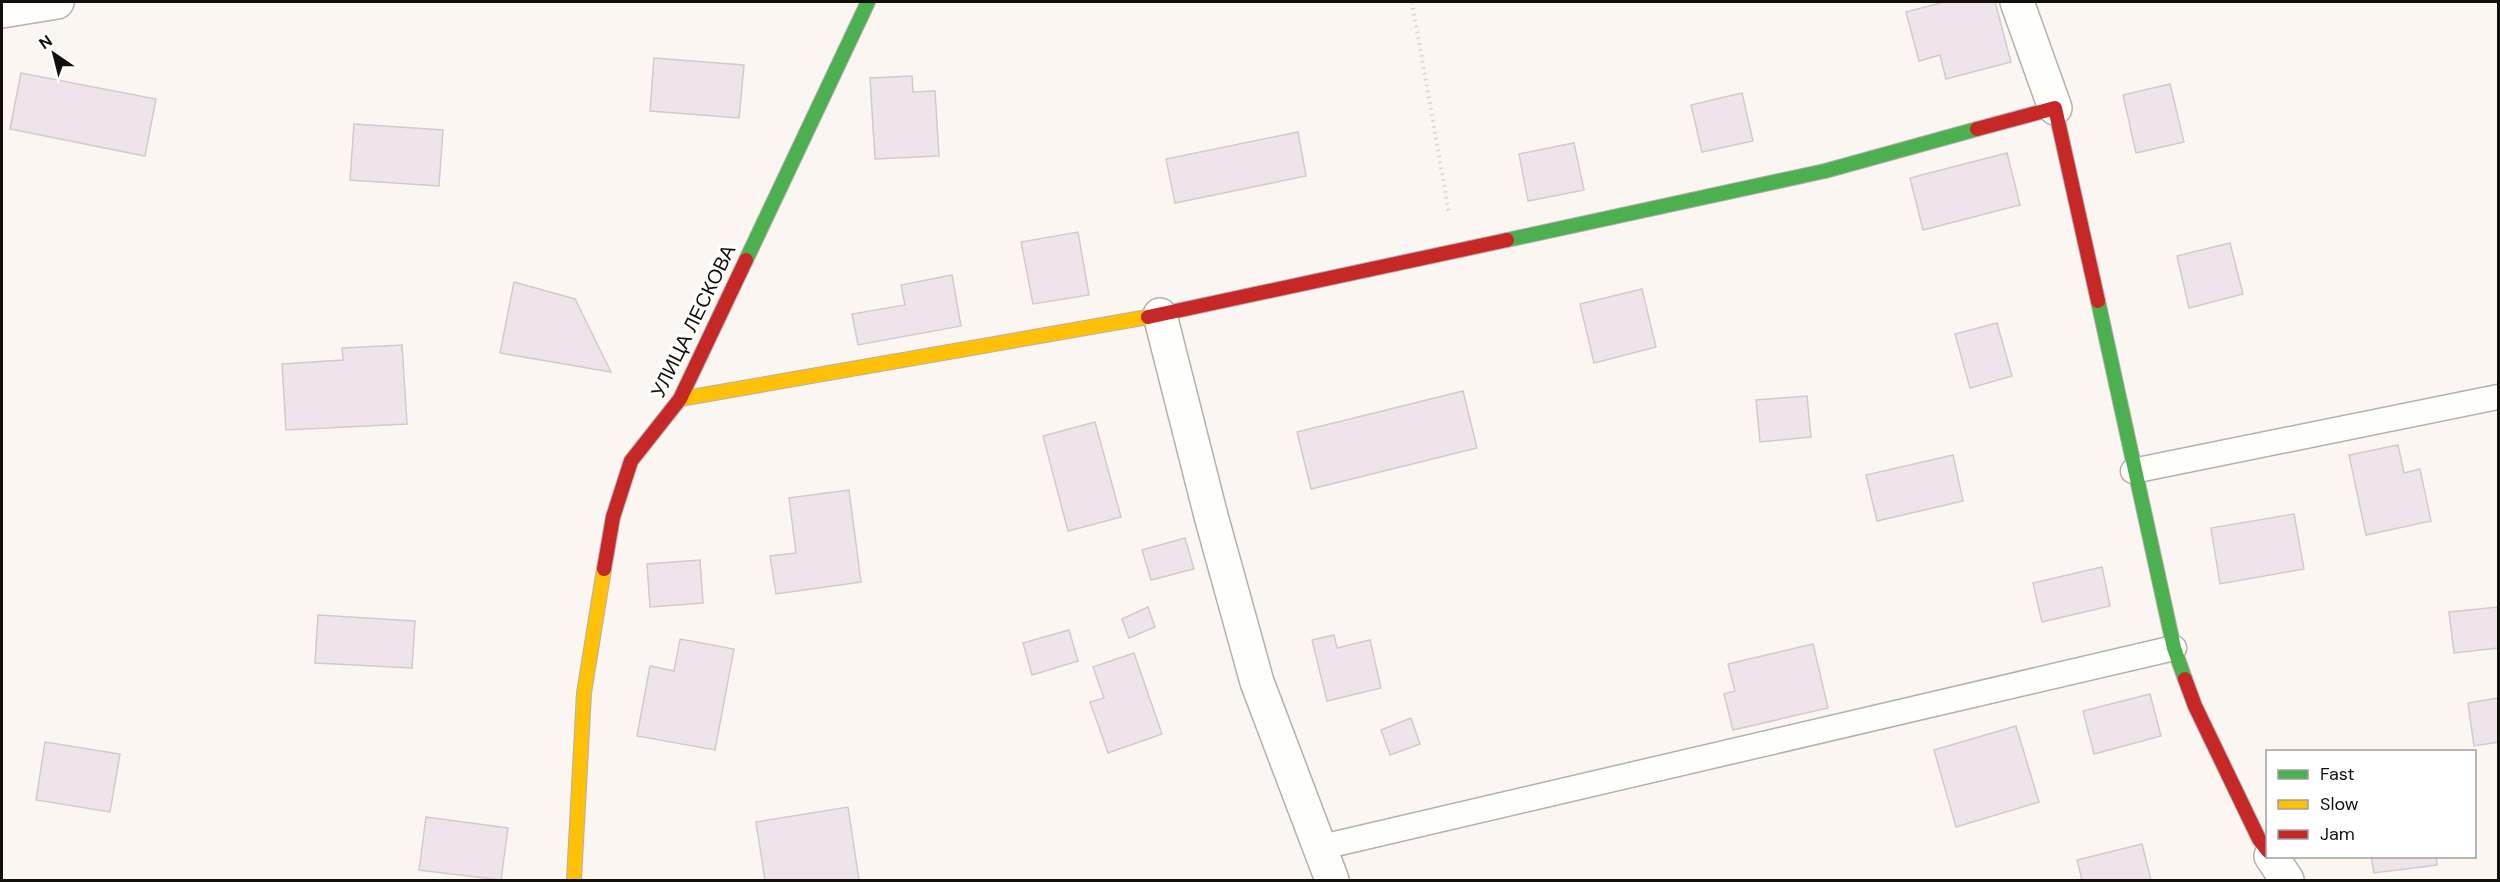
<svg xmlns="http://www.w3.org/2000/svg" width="2500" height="882" font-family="'DM Sans',sans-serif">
  <rect width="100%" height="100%" fill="#fbf6f1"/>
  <g fill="#efe3ec" stroke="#d1cccc" stroke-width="1.5">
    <path d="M1944,2H1995L2011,62L1946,79L1940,55L1919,61L1906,12Z"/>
    <path d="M654,58L744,65L739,118L650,111Z"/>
    <path d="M21,73L156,99L145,156L10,129Z"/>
    <path d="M912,76L913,92L935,91L939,156L875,159L870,78Z"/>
    <path d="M2170,84L2184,142L2136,153L2123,95Z"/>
    <path d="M1742,93L1753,141L1702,152L1691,105Z"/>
    <path d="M354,124L443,130L439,186L350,180Z"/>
    <path d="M1298,132L1306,176L1175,203L1166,159Z"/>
    <path d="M1574,143L1584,190L1528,201L1519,154Z"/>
    <path d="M2007,153L2020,205L1923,230L1910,178Z"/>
    <path d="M1078,232L1089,295L1033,304L1021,242Z"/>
    <path d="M2230,243L2243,294L2189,308L2177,256Z"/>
    <path d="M952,275L961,326L858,345L852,314L905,305L901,285Z"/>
    <path d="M514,282L575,299L611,372L500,353Z"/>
    <path d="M1642,289L1656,347L1594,363L1580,304Z"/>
    <path d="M1997,323L2012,376L1970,388L1955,334Z"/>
    <path d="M402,345L407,424L286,430L282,364L343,360L342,348Z"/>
    <path d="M1463,391L1477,448L1311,489L1297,432Z"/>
    <path d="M1807,396L1811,437L1760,442L1756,400Z"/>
    <path d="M1095,422L1121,517L1068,531L1043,436Z"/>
    <path d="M2398,445L2404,473L2420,469L2431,521L2366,535L2349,455Z"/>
    <path d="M1953,455L1963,501L1877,521L1866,475Z"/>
    <path d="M849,490L861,582L776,594L770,556L796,553L789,498Z"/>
    <path d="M2294,514L2304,569L2220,584L2211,528Z"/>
    <path d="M1185,538L1194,569L1151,580L1142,550Z"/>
    <path d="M700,560L703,603L650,607L647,564Z"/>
    <path d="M2102,567L2110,606L2042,622L2033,583Z"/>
    <path d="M1148,607L1155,627L1129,638L1122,619Z"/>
    <path d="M2498,607V648L2454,653L2449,612Z"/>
    <path d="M318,615L415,621L412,668L315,663Z"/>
    <path d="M1069,630L1078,661L1032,675L1023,643Z"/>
    <path d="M1334,635L1337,648L1370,640L1381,688L1327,701L1312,640Z"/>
    <path d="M680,639L734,649L715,750L637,736L650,666L674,671Z"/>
    <path d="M1813,644L1828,708L1733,730L1724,694L1735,691L1728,664Z"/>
    <path d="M1134,653L1162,734L1108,753L1090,702L1104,698L1093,667Z"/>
    <path d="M2150,694L2161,736L2094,754L2083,711Z"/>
    <path d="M2498,698V742L2474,746L2468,703Z"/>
    <path d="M1411,718L1420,744L1390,755L1381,730Z"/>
    <path d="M2016,726L2039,802L1956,827L1934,750Z"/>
    <path d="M45,742L120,754L110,812L36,800Z"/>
    <path d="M848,807L859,880H765L756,822Z"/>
    <path d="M426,817L508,828L501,880L419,870Z"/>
    <path d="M2142,844L2151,880H2082L2077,860Z"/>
    <path d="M2371,856H2436L2437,865L2374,873Z"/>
  </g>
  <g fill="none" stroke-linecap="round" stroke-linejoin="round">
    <defs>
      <g id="lane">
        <path d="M2133,471L2498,397"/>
        <path d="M1318,848L2174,648"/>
      </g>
      <g id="street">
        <path d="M2017,2L2055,108"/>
        <path d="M2,11L57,2"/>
        <path d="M1160,315L1211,516L1257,682L1332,880"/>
        <path d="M2271,856L2287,880"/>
      </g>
      <g id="fast">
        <path d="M1507,240L1825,171L1977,129"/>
        <path d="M746,260L868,2"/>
        <path d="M2098,301L2174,648L2185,679"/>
      </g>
      <g id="slow">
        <path d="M680,399L1148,317"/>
        <path d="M574,880L584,693L604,569"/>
      </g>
      <g id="jam">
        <path d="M1977,129L2055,108L2098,301"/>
        <path d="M1148,317L1507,240"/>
        <path d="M604,569L613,517L631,461L680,399L746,260"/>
        <path d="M2185,679L2195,706L2259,839L2268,851"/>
      </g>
    </defs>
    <use href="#lane" stroke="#b4b0ab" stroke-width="27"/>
    <use href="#street" stroke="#b4b0ab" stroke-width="36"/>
    <use href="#fast" stroke="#b4b0ab" stroke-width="16"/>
    <use href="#slow" stroke="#b4b0ab" stroke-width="16"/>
    <use href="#jam" stroke="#b4b0ab" stroke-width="16"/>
    <path stroke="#d6d5d3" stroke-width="4" stroke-dasharray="1.5 4.5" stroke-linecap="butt" d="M1412,2L1449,213"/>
    <use href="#lane" stroke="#fefefd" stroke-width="24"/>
    <use href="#street" stroke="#fefefd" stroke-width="33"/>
    <use href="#fast" stroke="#4caf50" stroke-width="14"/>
    <use href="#slow" stroke="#ffc107" stroke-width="14"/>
    <use href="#jam" stroke="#c62828" stroke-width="14"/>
  </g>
  <g text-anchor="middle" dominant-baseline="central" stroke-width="6" stroke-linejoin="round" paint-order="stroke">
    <g font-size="20" fill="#130f0a" stroke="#fff">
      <text transform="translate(693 321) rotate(-64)">УЛИЦА ЛЕСКОВА</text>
    </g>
  </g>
  <rect width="2500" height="882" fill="none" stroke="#130f0a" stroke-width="6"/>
  <rect x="2266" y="750" width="210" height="108" fill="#ffffff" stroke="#a19f9d" stroke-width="1.5"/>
  <rect x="2278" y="770" width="30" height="9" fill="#4caf50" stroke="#a19f9d" stroke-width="1.5"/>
  <text x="2320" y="780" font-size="18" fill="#130f0a">Fast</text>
  <rect x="2278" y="800" width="30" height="9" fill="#ffc107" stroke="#a19f9d" stroke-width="1.5"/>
  <text x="2320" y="810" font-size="18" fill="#130f0a">Slow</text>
  <rect x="2278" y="830" width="30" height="9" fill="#c62828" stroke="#a19f9d" stroke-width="1.5"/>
  <text x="2320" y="840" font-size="18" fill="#130f0a">Jam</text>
  <g transform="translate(54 54) rotate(325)" stroke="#ffffff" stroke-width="4.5" paint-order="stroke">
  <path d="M0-4.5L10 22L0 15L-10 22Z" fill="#130f0a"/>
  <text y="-9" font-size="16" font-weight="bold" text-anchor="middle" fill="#130f0a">N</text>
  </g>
</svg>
